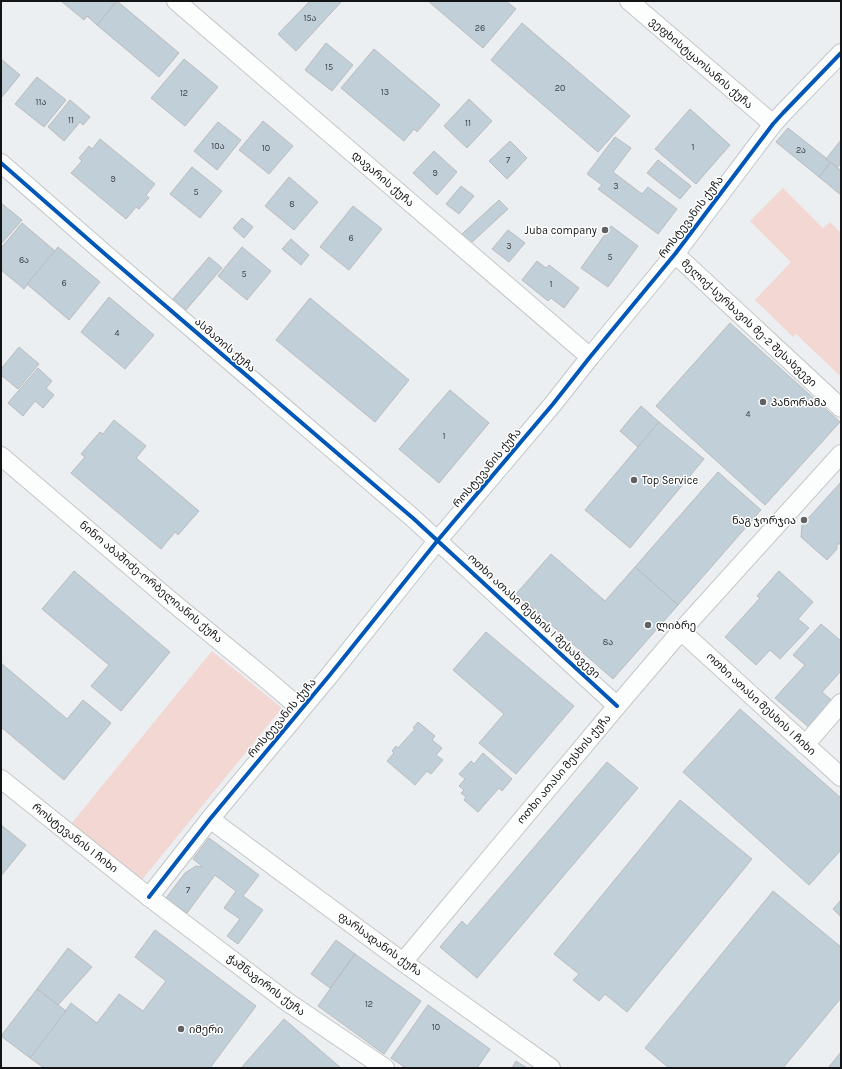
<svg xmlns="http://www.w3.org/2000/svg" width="842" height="1069" font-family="Karla,'Noto Sans Georgian',sans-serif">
  <rect width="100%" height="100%" fill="#eceff1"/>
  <g fill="#f2d7d2">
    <path d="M783,188L823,228L830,222L841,233V372L839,375L796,334L793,337L755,300L791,262L750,221Z"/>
    <path d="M212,651L282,708L141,881L71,824Z"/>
  </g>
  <g fill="#c1cfd8" stroke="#babcbe">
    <path d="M61,1H117L97,25L87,16L84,20Z"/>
    <path d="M117,1L179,53L159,77L97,25Z"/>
    <path d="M310,1H342L296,51L278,34Z"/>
    <path d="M428,1H506L516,9L483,48Z"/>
    <path d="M522,23L630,116L598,152L491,60Z"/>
    <path d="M326,43L353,65L332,91L305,70Z"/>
    <path d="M374,49L440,105L417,132L414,129L404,141L341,88Z"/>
    <path d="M1,59L20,75L1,98Z"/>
    <path d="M184,59L218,87L185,126L151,98Z"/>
    <path d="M37,77L66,100L44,127L15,104Z"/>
    <path d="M469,99L492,121L467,148L444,126Z"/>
    <path d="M70,100L90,117L83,125L80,122L64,141L48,127Z"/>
    <path d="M690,109L730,145L696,184L655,149Z"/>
    <path d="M263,121L293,146L269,174L239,150Z"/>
    <path d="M218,122L241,140L217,170L194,151Z"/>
    <path d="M788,128L831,162L819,177L776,142Z"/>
    <path d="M615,137L631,148L613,172L642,194L648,187L677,209L658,234L598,189L602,185L587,174Z"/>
    <path d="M100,139L155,184L146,195L149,198L139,209L136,207L126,219L71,173L82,161L79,158L89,146L92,149Z"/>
    <path d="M841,140V163L837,168L826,159Z"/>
    <path d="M510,141L527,158L507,179L489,161Z"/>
    <path d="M434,151L457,172L437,195L413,173Z"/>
    <path d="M658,160L691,186L680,199L647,173Z"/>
    <path d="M831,162L841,171V195L819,177Z"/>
    <path d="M192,167L222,191L200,218L170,194Z"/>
    <path d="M289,177L318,202L294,230L265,206Z"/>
    <path d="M461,186L474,196L459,214L446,204Z"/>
    <path d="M499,200L508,209L471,243L462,234Z"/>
    <path d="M1,203L22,220L1,244Z"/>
    <path d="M353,206L382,229L349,270L320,247Z"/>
    <path d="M242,218L253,227L244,238L233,228Z"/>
    <path d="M22,223L55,251L24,289L1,270V248Z"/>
    <path d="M611,226L638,246L608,287L581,268Z"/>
    <path d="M508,230L525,243L509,262L492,249Z"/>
    <path d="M291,239L309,255L301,265L282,249Z"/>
    <path d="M58,247L100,282L69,320L27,284Z"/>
    <path d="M242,247L271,271L247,300L218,276Z"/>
    <path d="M209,257L222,268L186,310L173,299Z"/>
    <path d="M537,261L546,268L549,265L579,288L564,308L551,298L548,301L522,280Z"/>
    <path d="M109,297L154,335L125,369L81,332Z"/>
    <path d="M310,298L409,380L375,422L276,340Z"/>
    <path d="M730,323L840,422L765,505L656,406Z"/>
    <path d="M19,347L39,364L18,389L1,375V369Z"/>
    <path d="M38,368L52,381L46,388L54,395L43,408L35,401L23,416L8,403Z"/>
    <path d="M450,390L489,423L439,483L399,449Z"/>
    <path d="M641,406L659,422L638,447L620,431Z"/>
    <path d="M114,420L146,446L136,458L199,511L178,535L175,532L161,549L71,473L85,457L81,454L100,432L103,434Z"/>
    <path d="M659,422L704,459L630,548L585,510Z"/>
    <path d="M718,472L761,510L678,605L635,567Z"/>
    <path d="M841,482V544H837V549L827,560L801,537L802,525Z"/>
    <path d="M551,554L605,601L635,567L678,605L613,679L516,594Z"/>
    <path d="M74,571L170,652L121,711L91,686L109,665L42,609Z"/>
    <path d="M779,571L813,602L798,619L809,628L780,659L770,650L756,665L725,637L760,598L757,596Z"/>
    <path d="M821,624L841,641V671L822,692L835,703L811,729L775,698L805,665L793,655Z"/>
    <path d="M486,632L574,706L516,774L479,743L504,714L453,670Z"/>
    <path d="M1,663L67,719L83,700L111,723L64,780L1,727Z"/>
    <path d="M740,709L841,798V850L809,885L683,772Z"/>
    <path d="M418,722L435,736L432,740L442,748L436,755L443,760L431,774L427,771L415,785L387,761L394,753L392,751L396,746L398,748L415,729L413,728Z"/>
    <path d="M483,753L512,779L502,791L499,788L478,812L464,800L466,797L461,793L464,790L459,786L465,779L459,774L471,761L474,764Z"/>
    <path d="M607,762L638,788L477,978L440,947L462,921L467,926Z"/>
    <path d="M680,800L752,859L627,1012L605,994L599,1001L573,980L579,974L554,954Z"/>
    <path d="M1,825L26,845L1,876Z"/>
    <path d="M209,838L259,875L243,896L263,910L238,944L227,936L240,919L224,908L236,891L215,875L187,913L166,898L185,873L196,866L203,867L193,859Z"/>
    <path d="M773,891L841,947V998L783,1068H669L645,1048Z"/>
    <path d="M841,900V917L833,909Z"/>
    <path d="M155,930L256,1006L210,1068H44L30,1058L71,1003L97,1023L119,994L143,1011L166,981L135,957Z"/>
    <path d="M336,940L355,954L330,988L311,974Z"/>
    <path d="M68,948L92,967L58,1005L37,989Z"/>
    <path d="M355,954L421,1001L384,1054L318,1006Z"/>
    <path d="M37,989L66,1011L30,1058L1,1036Z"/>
    <path d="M428,1005L490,1049L477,1068H406L391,1058Z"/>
    <path d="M284,1019L341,1068H241Z"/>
    <path d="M841,1052V1068H828Z"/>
    <path d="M516,1061L527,1068H512Z"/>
  </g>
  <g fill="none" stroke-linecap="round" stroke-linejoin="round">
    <defs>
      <g id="street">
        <path d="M176,1L590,357"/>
        <path d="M629,1L773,124"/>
        <path d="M1,163L105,254L414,519L617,706"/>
        <path d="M675,254L841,408"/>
        <path d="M1,456L171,601L266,679L301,709"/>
        <path d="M681,631L841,777"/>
        <path d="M805,745L841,703"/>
        <path d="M1,779L149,897L286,1001L385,1068"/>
        <path d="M210,819L403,962L551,1068"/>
        <path d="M149,897L210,819L329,676L438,540L553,404L590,357L675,254L773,124L783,113L841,53"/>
        <path d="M403,962L617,706L681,631L841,454"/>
      </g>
    </defs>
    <use href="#street" stroke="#c4c6c8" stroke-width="20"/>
    <use href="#street" stroke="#fcfdfd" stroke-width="18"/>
    <defs>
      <g id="cycleway">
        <path d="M1,163L105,254L414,519L617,706"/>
        <path d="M149,897L210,819L329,676L438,540L553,404L590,357L675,254L773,124L783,113L841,53"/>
      </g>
    </defs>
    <use href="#cycleway" stroke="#fff" stroke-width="6"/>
    <use href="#cycleway" stroke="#0057b8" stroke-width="4"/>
  </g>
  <g fill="#5f6162" stroke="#fff" stroke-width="1.5">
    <circle cx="605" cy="230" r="4"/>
    <circle cx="763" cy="402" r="4"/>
    <circle cx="634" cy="480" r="4"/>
    <circle cx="804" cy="520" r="4"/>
    <circle cx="648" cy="625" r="4"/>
    <circle cx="181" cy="1029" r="4"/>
  </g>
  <g text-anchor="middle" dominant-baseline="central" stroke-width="3" stroke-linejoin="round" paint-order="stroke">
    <g font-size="9" fill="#3e4346">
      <text x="310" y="18">15ა</text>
      <text x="480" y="28">26</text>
      <text x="329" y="67">15</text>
      <text x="560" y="88">20</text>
      <text x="385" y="92">13</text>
      <text x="184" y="93">12</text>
      <text x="41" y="102">11ა</text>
      <text x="71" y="120">11</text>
      <text x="468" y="123">11</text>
      <text x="218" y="146">10ა</text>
      <text x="693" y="147">1</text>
      <text x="266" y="148">10</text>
      <text x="801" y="150">2ა</text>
      <text x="508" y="160">7</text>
      <text x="435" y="173">9</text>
      <text x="113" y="179">9</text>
      <text x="616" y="186">3</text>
      <text x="196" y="192">5</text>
      <text x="292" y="204">8</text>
      <text x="351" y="238">6</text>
      <text x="509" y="246">3</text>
      <text x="610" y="257">5</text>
      <text x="24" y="260">6ა</text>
      <text x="244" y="274">5</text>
      <text x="64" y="283">6</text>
      <text x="551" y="284">1</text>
      <text x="117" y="333">4</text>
      <text x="748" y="414">4</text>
      <text x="444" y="436">1</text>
      <text x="608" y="642">8ა</text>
      <text x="188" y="890">7</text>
      <text x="369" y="1004">12</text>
      <text x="436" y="1027">10</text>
    </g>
    <g font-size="11" fill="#131415" stroke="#fff">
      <text transform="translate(701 63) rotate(41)">ვეფხისტყაოსანის ქუჩა</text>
      <text transform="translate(383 179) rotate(41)">დავარის ქუჩა</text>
      <text transform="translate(691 217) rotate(-53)">როსტევანის ქუჩა</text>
      <text transform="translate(749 323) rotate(43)">მელიქ-სურხავის მე-2 შესახვევი</text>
      <text transform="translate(225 345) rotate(41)">ასმათის ქუჩა</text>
      <text transform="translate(487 468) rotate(-50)">როსტევანის ქუჩა</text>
      <text transform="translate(151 582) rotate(40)">ნინო აბაშიძე-ორბელიანის ქუჩა</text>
      <text transform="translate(534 616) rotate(43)">ოთხი ათასი მესხის I შესახვევი</text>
      <text transform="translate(761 704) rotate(43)">ოთხი ათასი მესხის I ჩიხი</text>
      <text transform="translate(282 718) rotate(-50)">როსტევანის ქუჩა</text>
      <text transform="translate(564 769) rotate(-50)">ოთხი ათასი მესხის ქუჩა</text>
      <text transform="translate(75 838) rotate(38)">როსტევანის I ჩიხი</text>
      <text transform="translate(380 944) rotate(36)">ფარსადანის ქუჩა</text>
      <text transform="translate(266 985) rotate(37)">ჭაშნაგირის ქუჩა</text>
    </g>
    <g font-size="11" fill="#131415" stroke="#fff" text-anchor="start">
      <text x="597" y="230" text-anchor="end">Juba company</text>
      <text x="771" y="402">პანორამა</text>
      <text x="642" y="480">Top Service</text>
      <text x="796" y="520" text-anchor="end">ნაგ ჯორჯია</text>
      <text x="656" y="625">ლიბრე</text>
      <text x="189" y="1029">იმერი</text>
    </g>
  </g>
  <rect width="842" height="1069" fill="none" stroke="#131415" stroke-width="4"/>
</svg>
